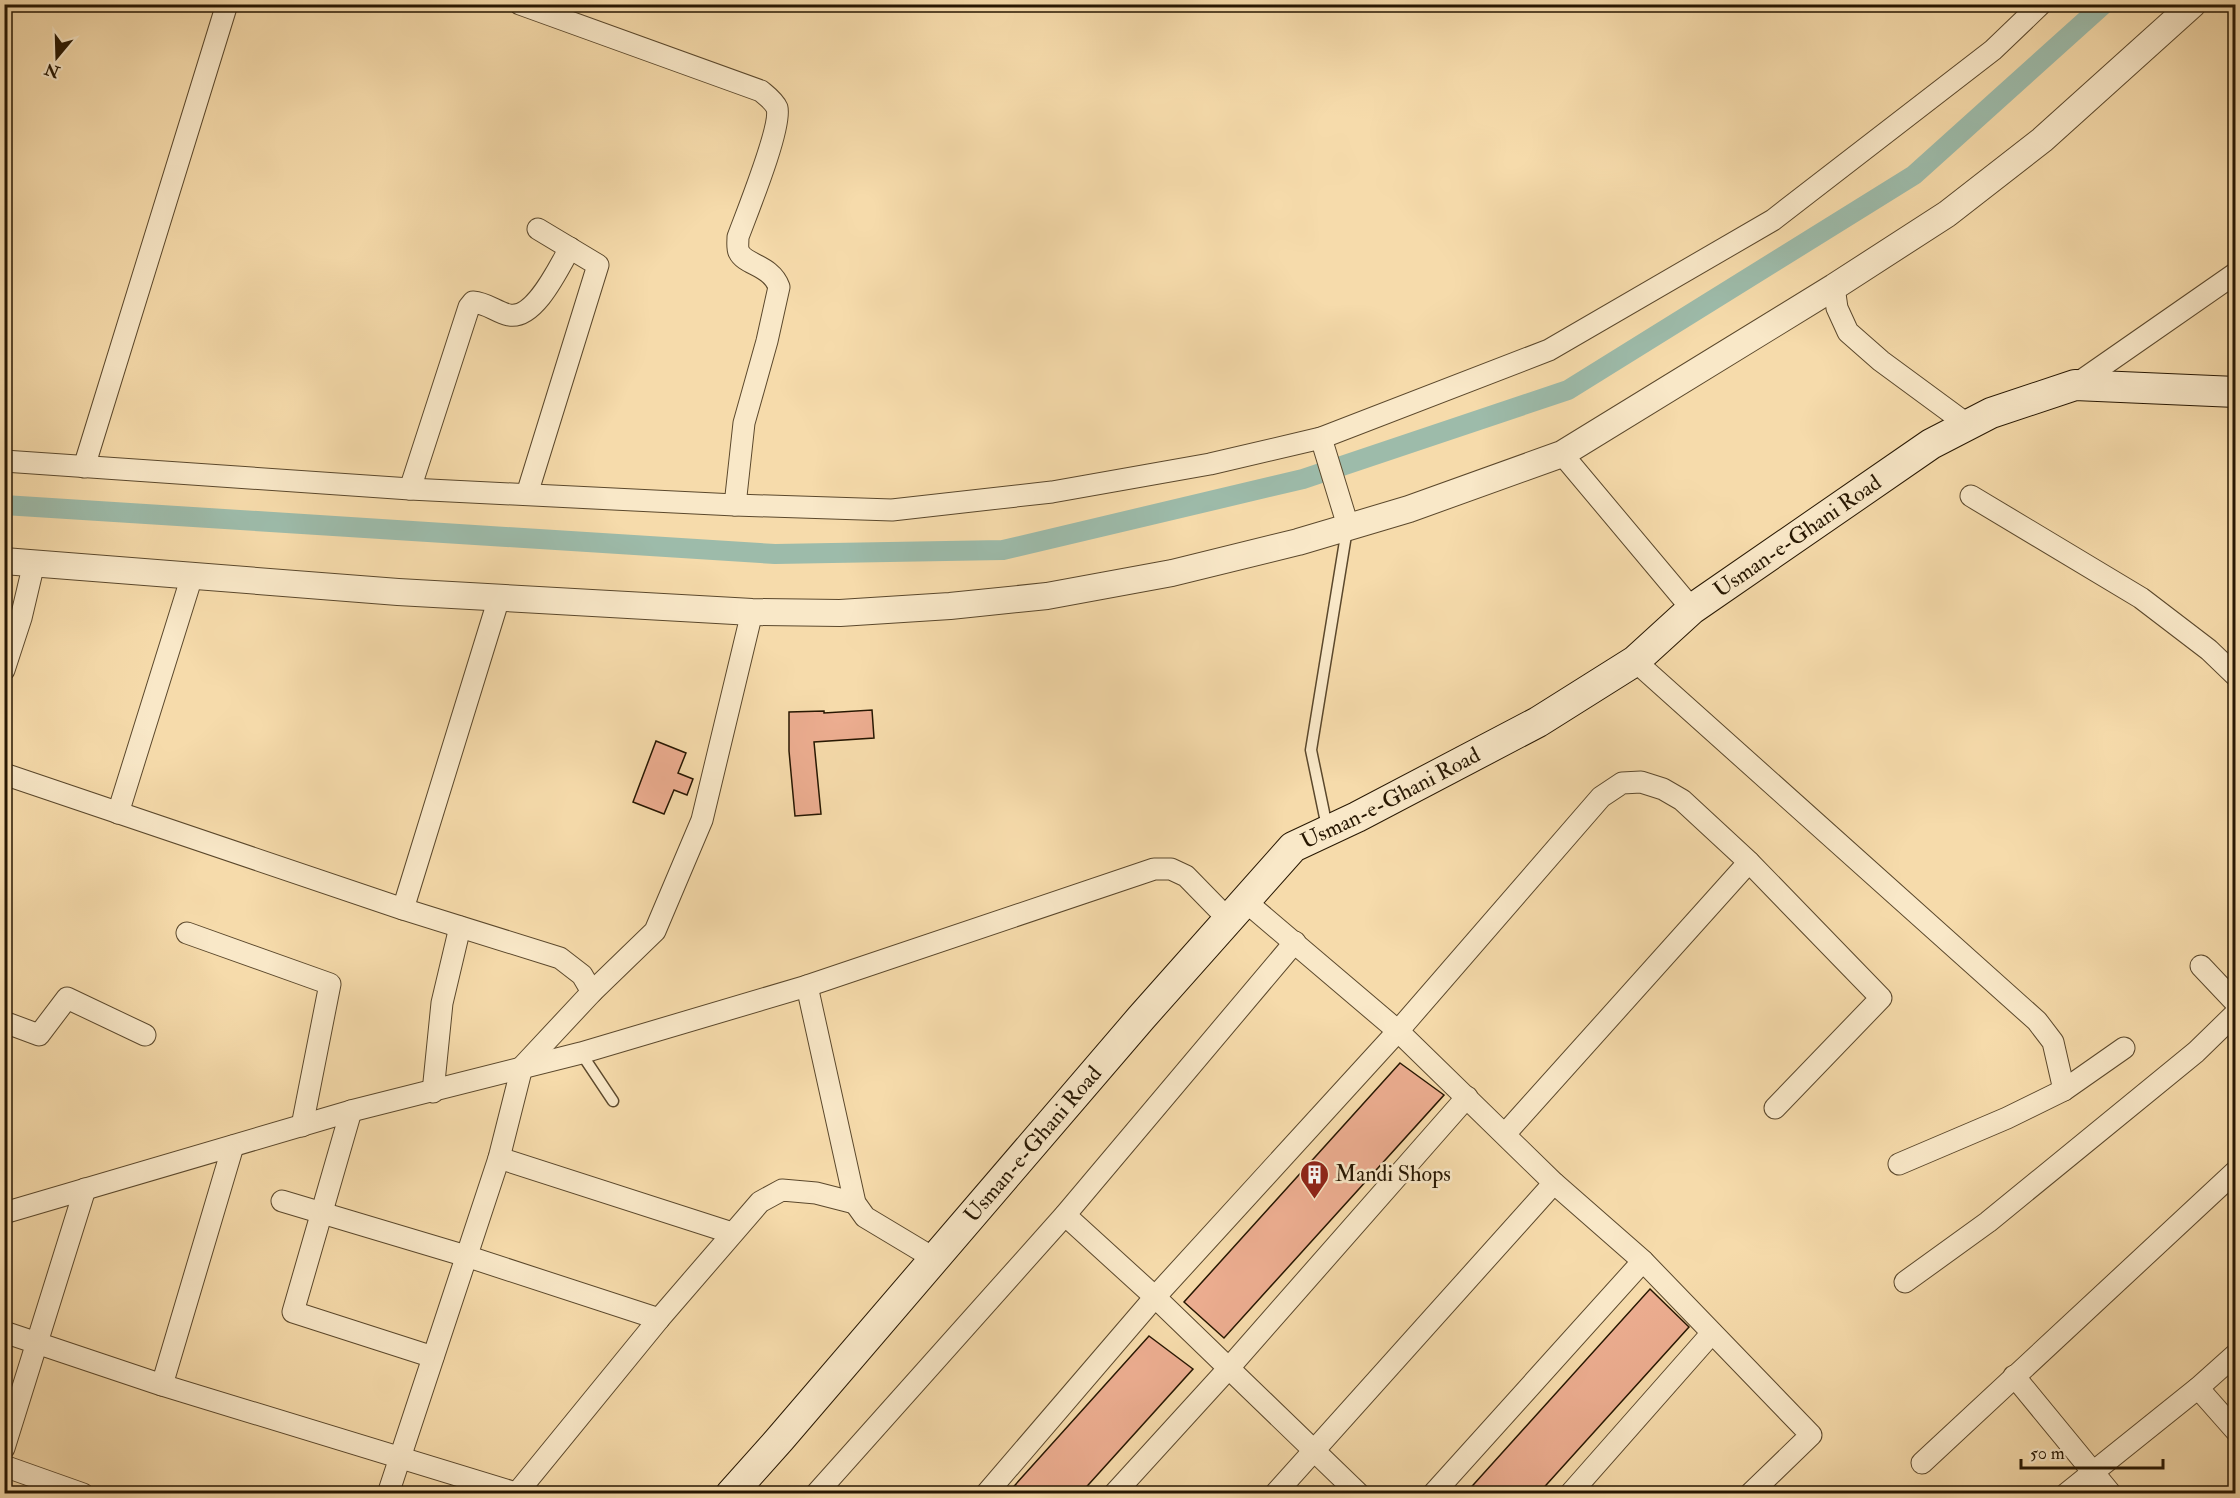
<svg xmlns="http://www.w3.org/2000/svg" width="2240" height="1498" font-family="'IM FELL Double Pica',serif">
  <rect width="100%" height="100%" fill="#f6dbab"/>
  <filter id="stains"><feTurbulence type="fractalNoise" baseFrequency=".00333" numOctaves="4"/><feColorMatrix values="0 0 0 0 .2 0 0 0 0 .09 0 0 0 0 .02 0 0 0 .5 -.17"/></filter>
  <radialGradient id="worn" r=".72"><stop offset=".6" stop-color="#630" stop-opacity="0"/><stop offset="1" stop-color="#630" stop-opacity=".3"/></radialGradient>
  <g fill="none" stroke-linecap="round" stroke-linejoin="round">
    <path stroke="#9dbbaa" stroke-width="20" d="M4,505L775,554L1003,550L1303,479L1568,390L1914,175L2104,4"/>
  </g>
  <g fill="#ecad90" stroke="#271702" stroke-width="1.5">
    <path d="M872,710L874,738L814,742L821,814L795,816L789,751V712L824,711V713Z"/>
    <path d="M656,741L686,753L678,773L693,779L687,795L674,790L664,814L633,802Z"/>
    <path d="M1400,1063L1444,1095L1224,1338L1184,1302Z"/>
    <path d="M1650,1289L1689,1327L1538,1494H1465Z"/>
    <path d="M1149,1336L1193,1369L1080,1494H1007Z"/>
  </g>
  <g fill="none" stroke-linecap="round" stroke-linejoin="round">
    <defs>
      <g id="service">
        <path d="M1327,827L1311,750L1347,529"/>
        <path d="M581,1053L613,1101"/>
      </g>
      <g id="minor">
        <path d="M520,4L761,91C767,96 774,101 777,108C782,127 746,215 738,237C738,242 737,248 739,252C745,265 771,265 779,287L767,341L744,423L735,505"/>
        <path d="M1834,287L1837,308L1848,332L1881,361L1968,425"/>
        <path d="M2075,385L2236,273"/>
        <path d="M1321,438L1348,526"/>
        <path d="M1562,454L1692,609"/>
        <path d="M4,461L410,489L735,505L892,510L1052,492L1210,464L1321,438L1549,350L1773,220L1993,50L2041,4"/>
        <path d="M84,467L227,4"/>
        <path d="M410,489L469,307L473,302C487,303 496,312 509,315C535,320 559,267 570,248"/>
        <path d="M527,494L598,265L538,229"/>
        <path d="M1971,496L2141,598L2209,650L2236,676"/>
        <path d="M1635,661L2037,1021L2053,1042L2064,1090"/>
        <path d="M4,670L21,618L34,563"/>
        <path d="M4,774L403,909L560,958L582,975L592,992"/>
        <path d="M118,813L192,576"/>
        <path d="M1245,901L1398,1031L1554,1183L1643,1261L1811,1435L1750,1494"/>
        <path d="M403,909L499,598"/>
        <path d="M187,933L330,984L302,1126"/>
        <path d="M2201,966L2236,1003"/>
        <path d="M807,986L855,1203L865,1217L935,1259"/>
        <path d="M4,1022L39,1035L67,998L145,1035"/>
        <path d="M433,1092L442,1003L460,927"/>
        <path d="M351,1111L293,1312L433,1357"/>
        <path d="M1505,1134L1749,862"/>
        <path d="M499,1158L732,1233"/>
        <path d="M1899,1164L2007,1118L2064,1090L2124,1048"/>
        <path d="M282,1201L466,1256L659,1319"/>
        <path d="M4,1213L351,1111L581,1053L807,986L1154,869H1171L1186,876L1228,919"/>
        <path d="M1065,1215L1155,1297L1359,1494"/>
        <path d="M1905,1282L1988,1222L2196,1052L2236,1013"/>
        <path d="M4,1332L162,1385L519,1494"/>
        <path d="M2014,1376L2111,1494"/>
        <path d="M162,1385L233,1146"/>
        <path d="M2198,1388L2236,1431"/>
        <path d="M4,1448L85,1189"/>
        <path d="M1922,1463L2236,1171"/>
        <path d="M4,1466L83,1494"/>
        <path d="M517,1493L659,1319L760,1202L782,1190L816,1193L855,1203"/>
        <path d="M388,1494L499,1158L522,1067L592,992L655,931L702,820L752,612"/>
        <path d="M816,1494L1065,1215L1295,942"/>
        <path d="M986,1494L1155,1297L1398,1031L1601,797L1622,783L1641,782L1663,789L1682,800L1749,862L1881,998L1775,1108"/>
        <path d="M1114,1494L1228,1369L1467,1097"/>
        <path d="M1275,1494L1554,1183"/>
        <path d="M1433,1494L1643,1261"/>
        <path d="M1570,1494L1712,1333"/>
        <path d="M2066,1494L2198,1388L2236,1354"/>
      </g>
      <path id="tertiary" d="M4,561L398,592L752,612L840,613L950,606L1047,596L1172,573L1298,542L1409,509L1562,454L1834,287L1947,214L2042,140L2193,4"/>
      <g id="secondary">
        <path id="s1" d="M731,1494L780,1439L1141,1018L1293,847L1357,817L1538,722L1635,661L1692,609L1931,444L1991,413L2075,385L2236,392"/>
      </g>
    </defs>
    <use href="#service" stroke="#5b482c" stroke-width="13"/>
    <use href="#minor" stroke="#5b482c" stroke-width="23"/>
    <use href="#tertiary" stroke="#5b482c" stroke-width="28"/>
    <use href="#secondary" stroke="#271702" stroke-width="32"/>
    <use href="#service" stroke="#f9e8c8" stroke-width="10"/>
    <use href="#minor" stroke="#f9e8c8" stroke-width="21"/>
    <use href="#tertiary" stroke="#f9e8c8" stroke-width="26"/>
    <use href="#secondary" stroke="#f9e8c8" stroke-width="30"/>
  </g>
  <defs>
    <symbol id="building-pin" viewBox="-11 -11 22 30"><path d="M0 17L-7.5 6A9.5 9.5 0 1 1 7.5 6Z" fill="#8f2418" stroke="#f9e8c8"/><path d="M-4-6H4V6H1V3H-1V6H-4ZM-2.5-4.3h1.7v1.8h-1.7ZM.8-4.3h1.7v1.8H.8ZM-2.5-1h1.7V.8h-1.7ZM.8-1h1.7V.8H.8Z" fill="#fff"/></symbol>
  </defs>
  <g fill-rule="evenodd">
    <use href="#building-pin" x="1298" y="1158" width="33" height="45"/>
  </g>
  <g text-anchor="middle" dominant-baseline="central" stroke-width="5" stroke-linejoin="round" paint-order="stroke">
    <g font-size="22" fill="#271702" stroke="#f9e8c8">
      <text stroke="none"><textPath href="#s1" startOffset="1452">Usman-e-Ghani Road</textPath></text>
      <text stroke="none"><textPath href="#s1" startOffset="966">Usman-e-Ghani Road</textPath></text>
      <text stroke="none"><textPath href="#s1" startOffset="462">Usman-e-Ghani Road</textPath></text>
    </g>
    <g font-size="22" fill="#271702" stroke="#f9e8c8" text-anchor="start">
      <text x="1335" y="1174">Mandi Shops</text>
    </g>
  </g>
  <rect width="2240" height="1498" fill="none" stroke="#f6dbab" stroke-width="24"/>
  <rect x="6" y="6" width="2228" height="1486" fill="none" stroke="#271702" stroke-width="3"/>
  <rect x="12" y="12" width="2216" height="1474" fill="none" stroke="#271702" stroke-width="1.5"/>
  <g transform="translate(57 57) rotate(199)" stroke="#f9e8c8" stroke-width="4.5" paint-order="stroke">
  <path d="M0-4.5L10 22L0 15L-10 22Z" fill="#271702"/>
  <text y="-9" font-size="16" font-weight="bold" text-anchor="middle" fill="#271702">N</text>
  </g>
  <path d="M2021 1459v9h142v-9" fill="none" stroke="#271702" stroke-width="3"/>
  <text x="2030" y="1459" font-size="18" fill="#271702" stroke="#f9e8c8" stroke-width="4.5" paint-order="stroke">50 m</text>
  <rect width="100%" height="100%" filter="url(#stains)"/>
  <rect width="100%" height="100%" fill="url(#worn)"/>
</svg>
